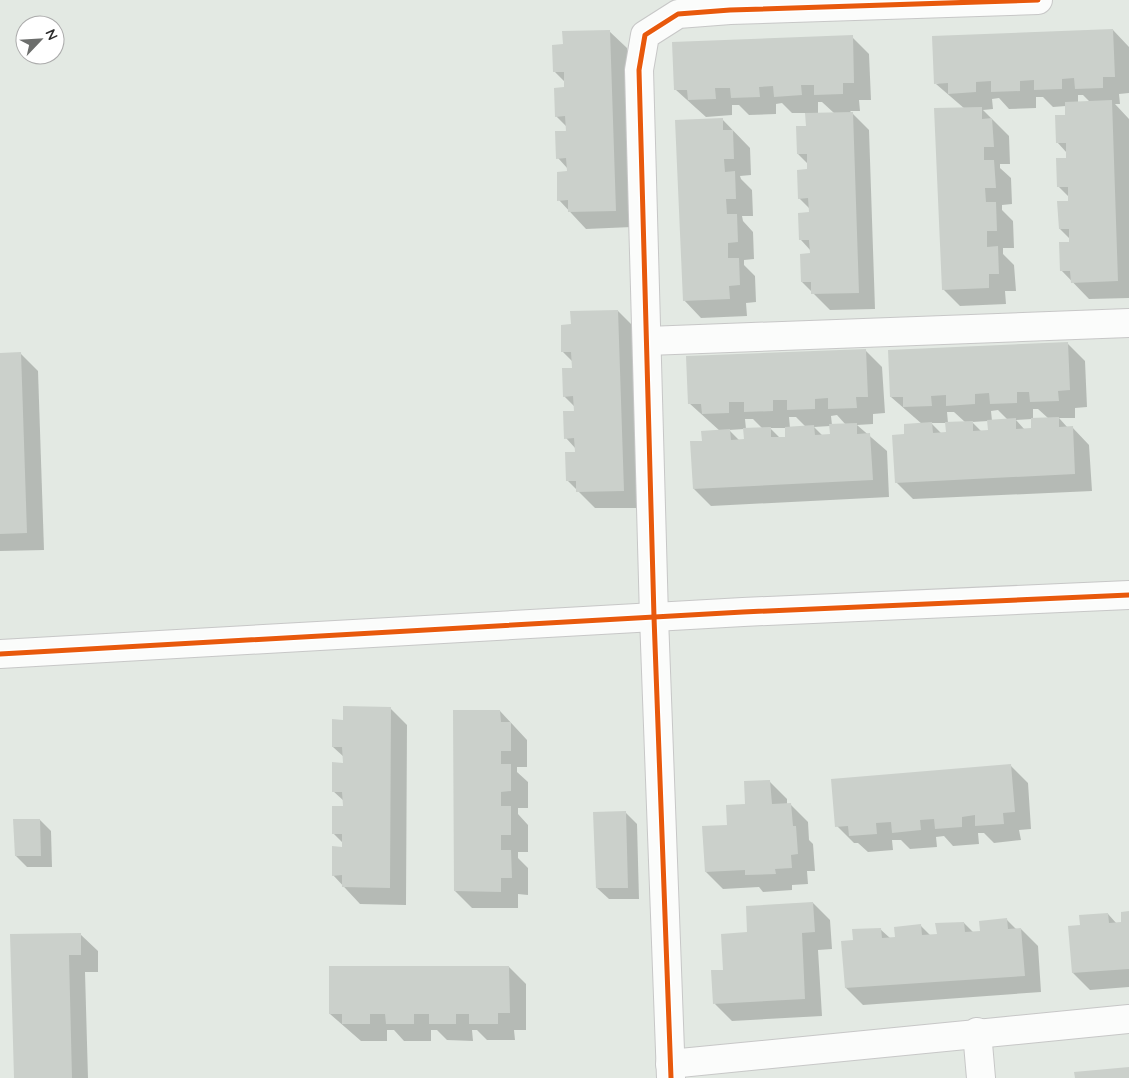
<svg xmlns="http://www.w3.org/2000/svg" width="1129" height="1078" font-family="Quicksand,sans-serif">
  <rect width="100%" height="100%" fill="#e3e9e3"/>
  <g fill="#0003" fill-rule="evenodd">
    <path d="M1113,30L1129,47V93L1119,94L1120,104H1115L1129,119V298L1089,299L1061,270L1071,243L1070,239L1060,229L1069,197L1058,186L1068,159L1067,153L1057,142L1066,116V106L1053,107L1043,97H1036V108L1009,109L999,98L992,99L993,109L983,110L1009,136L1010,164H1000V168L1011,178L1012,204L1002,205V210L1013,221L1014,248H1003V254L1014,265L1016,291H1005L1006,304L960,306L943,289L965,109L936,84ZM1078,95H1083L1090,102H1078Z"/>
    <path d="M609,31L627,48L632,227L586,229L559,200L568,173V169L558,158L567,127L556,116L566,89L565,82L555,72L564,45Z"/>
    <path d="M852,37L869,54L871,100H859L860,111H850L869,130L875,309L830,310L802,282L811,254V251L801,240L810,214V209L799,198L808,170V164L798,154L807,128V113H792L782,103L776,104V114L749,115L739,105H732V115L706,117L676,90ZM818,102H822L834,113L818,114Z"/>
    <path d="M722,119L750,148L751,175L740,176L741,179L752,190L753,216H742L743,221L753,232L754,259L744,260V265L755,276L756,302L746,303L747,316L701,318L684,300Z"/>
    <path d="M618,311L635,328L640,508H595L567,480L576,453V449L566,438L575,407L564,396L574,369L573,362L563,352L572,326Z"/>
    <path d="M1068,344L1085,361L1087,407L1075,408V418H1059L1068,428L1072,427L1089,445L1092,491L913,499L896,482L905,435L922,424L891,397ZM1033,409H1038L1048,418L1033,419ZM998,410L1008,420L992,421L991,411ZM947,412H954L965,422L948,423ZM1032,419L1033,429L1025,430L1016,420ZM988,421L989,432H982L972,422ZM931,423H947V433L942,434Z"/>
    <path d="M865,350L882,367L885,413L873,414V424L857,425L887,451L889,497L711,506L694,489L703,442L720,431L689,403ZM837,415L846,425H832L831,416ZM789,417H796L806,427L790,428ZM745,419H753L763,429H746ZM830,426L831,436H823L814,427ZM770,428H786L787,438H780ZM744,429L745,440H739L729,430Z"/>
    <path d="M0,354H21L38,371L44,550L0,551Z"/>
    <path d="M390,708L407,725L406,905L360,904L333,875L343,848V843L333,833L344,807V801L333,791L344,764V757L333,747L344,721Z"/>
    <path d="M500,711L527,740V767H517V772L528,782V808H518V814L528,825V852H518V858L528,868V895L518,894V908H472L455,891Z"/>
    <path d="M1011,766L1028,783L1031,829L1019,830L1021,840L994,843L984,833H978L979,844L953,846L944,836L936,837L937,847L910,849L901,840H892L893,850L868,852L858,843H854L837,826Z"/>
    <path d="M770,782L787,799V805H791L808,822L809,840L813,844L815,871H807L808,884L792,885V890L763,892L759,887L723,889L706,872L728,826Z"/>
    <path d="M625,812L637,824L639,899H609L597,888Z"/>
    <path d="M40,820L51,831L52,867H27L16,856Z"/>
    <path d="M813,903L830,920L832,949L818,950L822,1016L732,1021L715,1004L724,971L749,933Z"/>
    <path d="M1129,912V987L1090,990L1073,973L1082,926L1108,914L1117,924L1123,923Z"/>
    <path d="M1007,920L1017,930L1021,929L1038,946L1041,992L863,1005L846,988L854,941L880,929L890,938H896L921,926L931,936L938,935L964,923L974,933L981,932Z"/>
    <path d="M80,934L98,951V972H85L88,1078H15L11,935Z"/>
    <path d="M509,967L526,984V1030H514L515,1040H487L477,1030H472L473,1041L447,1040L437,1030H431V1041H404L394,1030H387V1041H361L330,1014Z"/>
  </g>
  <g fill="#cbd0cb">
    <path d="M1113,29L1115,77H1103V88L1075,89L1074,78L1062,79V89L1034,90V80L1020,81V91L991,92V81L976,82V92L948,94V83L934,84L932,36Z"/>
    <path d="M610,30L616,211L568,212V200L557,201V172L567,171L566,158L556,159L555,131H566L565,116L555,117L554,88L564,87V72H553L552,45L563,44L562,31Z"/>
    <path d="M853,35L854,83H843V94L814,95V85H801L802,95L774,97L773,86L759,87L760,97L731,98L730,88H715L716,99L688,100L687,90H674L672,42Z"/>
    <path d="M1112,100L1118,281L1071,283L1070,271H1060L1059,242H1069V229H1059L1057,201H1068V187H1057L1056,158H1066V143H1056L1055,115H1065V102Z"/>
    <path d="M982,107V119L992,118L994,147H984V160H994L996,188H985L986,202H996L997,231H987V247L998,246L999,274H989V288L942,290L934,108Z"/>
    <path d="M853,112L859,293L811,294V282H801L800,254L810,253L809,240H799L798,213L809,212L808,198L798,199L797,170L807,169V154H797L796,126H806L805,113Z"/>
    <path d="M723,118V130H733L734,159H724L725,172L735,171L736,199H726L727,214H737L738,242L728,243V258H739L740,285L729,286L730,299L683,301L675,120Z"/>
    <path d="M618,310L624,491L576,492V481H566L565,452H575L574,438L564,439L563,411H574L573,396L563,397L562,368H572L571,352H561V325L571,324L570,311Z"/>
    <path d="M1068,342L1070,390L1058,391L1059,401L1030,402L1029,392H1017V403L990,404L989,393L975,394V404L946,406V395L931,396L932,406L903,407V397H890L888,350Z"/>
    <path d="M866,349L868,397H856L857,408L828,409V398L815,399V409L787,410V400H773V411L744,412V402H729V413L702,414L701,404H688L686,356Z"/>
    <path d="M21,352L27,533L0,534V353Z"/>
    <path d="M1059,417V427L1073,426L1075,474L895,483L892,435L904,434V424L932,422L933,433L946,432L945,422L973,421V431L988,430L987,420L1016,418V429L1031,428V418Z"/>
    <path d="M857,423V434L870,433L873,480L693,489L690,441H702L701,431L730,429L731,440L744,439L743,428L771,427V437H785V427L814,425L815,435L830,434L829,424Z"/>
    <path d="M343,706L391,707L390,888L342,887V875L332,876V846L342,847V834H332V806H343L342,792H332V762L343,763L342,747H332V719L343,720Z"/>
    <path d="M453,710H500L501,722H511V751H501V764H511V791L501,792V806H511V835H501V850H511L512,878H501V892L454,891Z"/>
    <path d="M1011,764L1015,812L1003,813L1004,824L975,826V815L962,817V827L935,829L934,819L920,820L921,830L892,833L891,822L876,823L877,834L849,836L848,826L835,827L831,779Z"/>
    <path d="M770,780L772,804L791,803L793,826H796L798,854L791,855L792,868L775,869L776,874L745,875V870L705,872L702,826L727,825L726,805L745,804L744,781Z"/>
    <path d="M626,811L628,888H596L593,812Z"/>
    <path d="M13,819H40L41,856H15Z"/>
    <path d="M813,902L815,932L802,933L805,999L713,1004L711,970H723L721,934L747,932L746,906Z"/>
    <path d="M1129,911V969L1072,973L1068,926L1080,925L1079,915L1108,913L1109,923L1121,922V912Z"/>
    <path d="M1007,918L1008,929L1021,928L1025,976L845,988L841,941L853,940L852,929L881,928L882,938L895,937L894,927L921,924L922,935L937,934L935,923L964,922L965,932L980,931L979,921Z"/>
    <path d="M81,933V955H69L72,1078H14L10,934Z"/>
    <path d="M329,966H509L510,1013H498V1024H469V1014H456V1024H429V1014H414V1024H386L385,1014H370V1024H342V1014H329Z"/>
    <path d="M1129,1067V1078H1075L1074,1072Z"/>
  </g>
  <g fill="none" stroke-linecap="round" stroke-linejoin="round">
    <defs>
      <g id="minor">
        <path d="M647,341L1129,323"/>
        <path d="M0,654L743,612L1129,595"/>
        <path d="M977,1032L981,1078"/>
        <path d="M670,1064L1129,1019"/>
        <path d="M671,1078L654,617L639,70L645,35L678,14L730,10L1038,0"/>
      </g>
    </defs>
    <use href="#minor" stroke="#c7c7c7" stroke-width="30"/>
    <use href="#minor" stroke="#fbfcfb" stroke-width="28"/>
    <defs>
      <g id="cycleway">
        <path d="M0,654L743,612L1129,595"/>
        <path d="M671,1078L654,617L639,70L645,35L678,14L730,10L1038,0"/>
      </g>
    </defs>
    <use href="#cycleway" stroke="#fff" stroke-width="8"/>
    <use href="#cycleway" stroke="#e8590c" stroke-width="5"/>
  </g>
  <g transform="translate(40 40) rotate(65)"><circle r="24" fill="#ffffff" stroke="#ababab"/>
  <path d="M0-4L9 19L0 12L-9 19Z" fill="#6c6e6c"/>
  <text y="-8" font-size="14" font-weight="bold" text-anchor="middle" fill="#2c2c2c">N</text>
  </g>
</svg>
